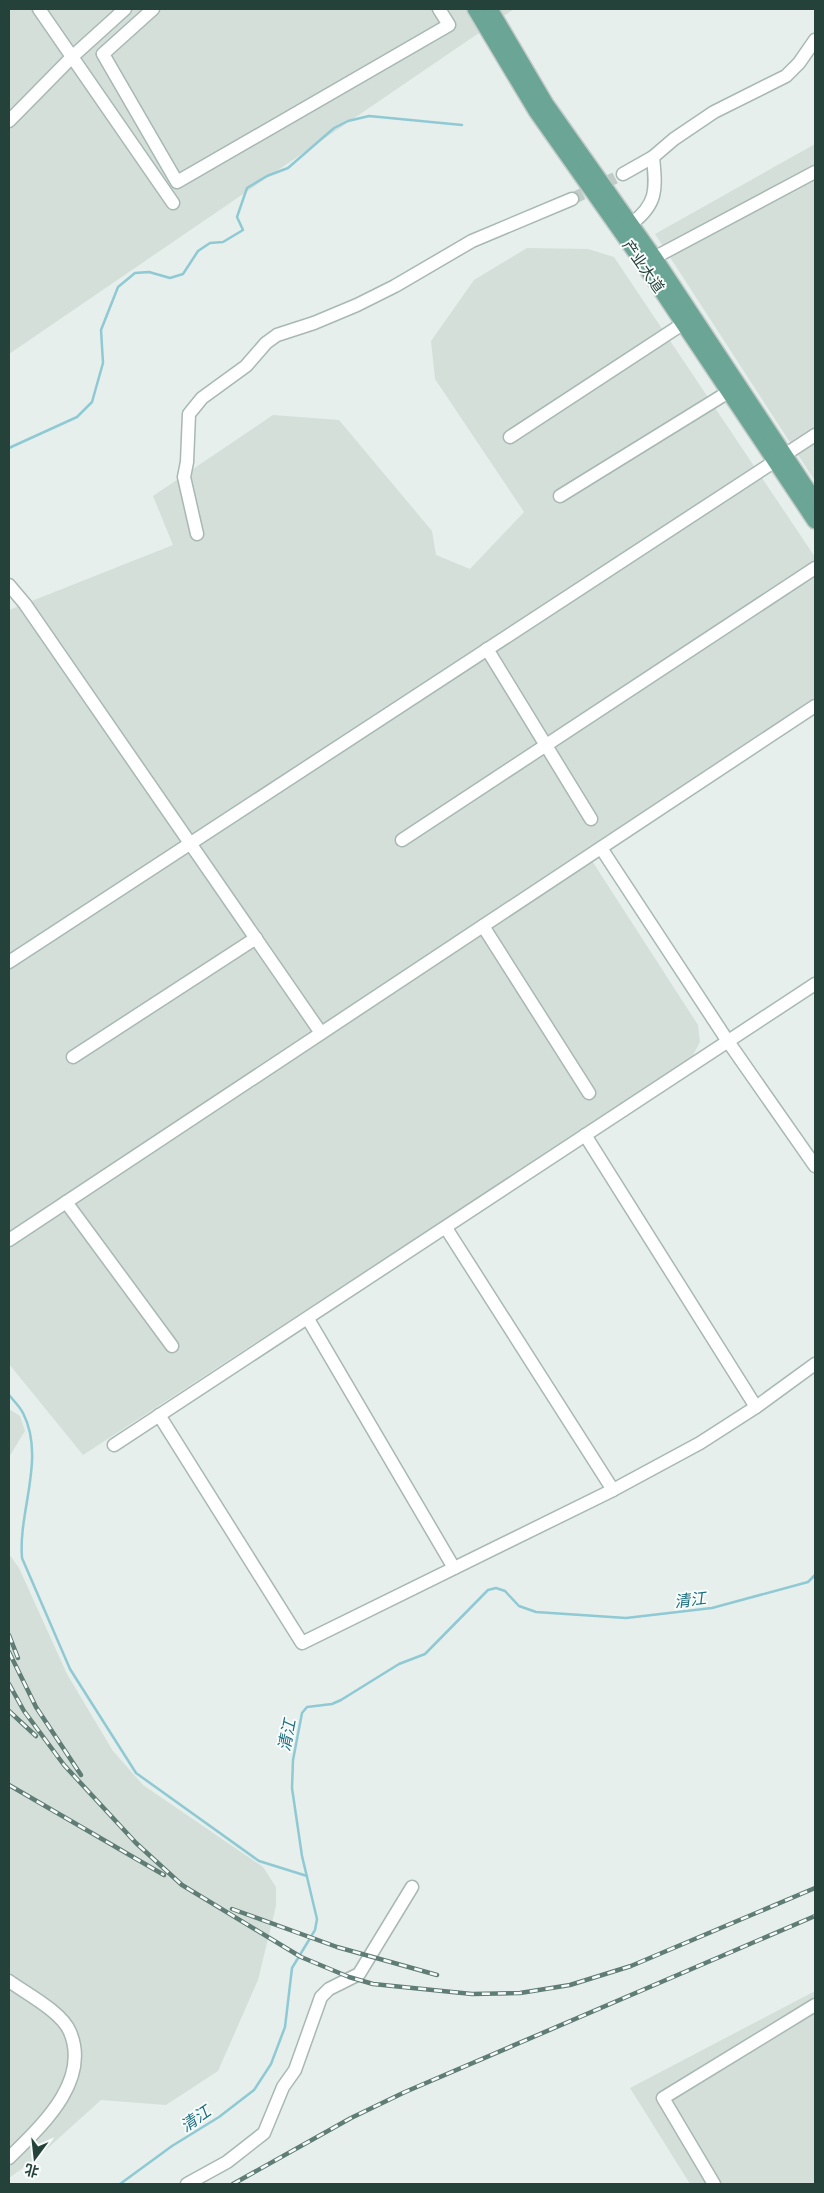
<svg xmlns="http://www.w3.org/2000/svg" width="824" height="2193" font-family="Lato,'Noto Sans SC',sans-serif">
  <rect width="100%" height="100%" fill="#e6efeb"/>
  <g fill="#d4dfda">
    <path d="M9,9H514L9,354Z"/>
    <path d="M815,144V481L655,234Z"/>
    <path d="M527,248L588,249L614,257L815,557V697L585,850L698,1025L700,1042L691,1059L83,1455L9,1364V610L173,545L153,496L273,415L339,420L432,531L436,555L470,569L524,512L435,379L431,341L474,280Z"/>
    <path d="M9,1409L20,1416L25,1431L9,1457Z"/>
    <path d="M9,1554L19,1568L67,1674L113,1751L143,1785L263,1867L276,1887V1906L258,1980L218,2071L166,2105L101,2100L38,2157L9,2178Z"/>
    <path d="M815,1991V2184H690L630,2088Z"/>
  </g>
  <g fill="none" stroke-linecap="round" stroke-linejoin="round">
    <g stroke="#8ec9d4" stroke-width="2.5">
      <path d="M9,448L77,417L92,402L103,363L101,330L118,287L135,273L149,272L170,278L183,274L198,251L210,243L223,242L243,230L237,217L247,188L267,176L288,168L334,128L348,121L369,116L462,125"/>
      <path d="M9,1395C14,1401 20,1407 23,1413C46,1458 18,1511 22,1558L70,1669L136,1773L259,1861L307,1876"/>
      <path d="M120,2184L172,2146L219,2117L254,2090L271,2064L285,2027L292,1968L315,1930L317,1919L302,1856L292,1788L293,1760L302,1713L307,1707L332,1704L341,1700L399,1664L425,1654L488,1590L496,1588L505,1591L519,1606L536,1612L626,1618L712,1608L808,1582L815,1575"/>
    </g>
    <path stroke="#bfccc8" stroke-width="12" stroke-dasharray="12 6" stroke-linecap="butt" d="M572,199L623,174"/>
    <defs>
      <g id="minor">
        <path d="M39,9L173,203"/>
        <path d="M153,9L103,54L177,182L449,25L439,9"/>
        <path d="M9,121L73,56L125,9"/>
        <path d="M623,174L653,157"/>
        <path d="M631,224C658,204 656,189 653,157L674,139L714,112L786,76L799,63L815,40"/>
        <path d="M648,261L815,172"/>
        <path d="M510,437L684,323"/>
        <path d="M560,496L730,391"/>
        <path d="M197,534L184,477L187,462L189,414L202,398L246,366L266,343L277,335L314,323L357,305L395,286L472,241L572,199"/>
        <path d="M9,585L25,604L321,1033"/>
        <path d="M487,649L591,819"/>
        <path d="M402,840L815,568"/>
        <path d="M601,848L727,1040L815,1166"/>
        <path d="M483,926L589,1093"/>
        <path d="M9,962L815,435"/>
        <path d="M73,1057L256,938"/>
        <path d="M585,1135L756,1407"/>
        <path d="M66,1202L172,1346"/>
        <path d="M446,1228L613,1490"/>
        <path d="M9,1240L815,706"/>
        <path d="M308,1319L454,1568"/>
        <path d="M159,1415L302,1643L613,1490L700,1443L756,1407L815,1364"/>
        <path d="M114,1445L815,984"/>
        <path d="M9,1981C27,1994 62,2012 70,2032C91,2082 40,2127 9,2158"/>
        <path d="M187,2184L227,2162L264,2133L283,2087L295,2070L321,1997L329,1989L359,1974L412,1887"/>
        <path d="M714,2184L663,2098L815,2005"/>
      </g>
      <g id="major">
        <path d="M475,9L536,111L643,263L815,521"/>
        <path d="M490,9L546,104L654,257L815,501"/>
      </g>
    </defs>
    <use href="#minor" stroke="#a8b8b2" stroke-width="15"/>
    <use href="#major" stroke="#c2cac8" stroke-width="18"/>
    <use href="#minor" stroke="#fff" stroke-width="12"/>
    <use href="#major" stroke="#6aa596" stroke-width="15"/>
    <defs>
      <g id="rail">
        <path d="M9,1635L18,1658"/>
        <path d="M9,1652L36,1707L81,1775"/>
        <path d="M9,1684L24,1711L64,1765L136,1843L182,1885L301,1957L349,1977L373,1984L472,1994L520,1993L570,1985L631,1966L815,1888"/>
        <path d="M9,1711L36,1736"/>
        <path d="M9,1785L164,1875"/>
        <path d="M232,1909L337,1947L437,1975"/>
        <path d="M233,2184L351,2118L405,2092L815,1916"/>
      </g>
    </defs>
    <use href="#rail" stroke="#5f7d75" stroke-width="4.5"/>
    <use href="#rail" stroke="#f7fbf9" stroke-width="2.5" stroke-dasharray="8" stroke-linecap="butt"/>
  </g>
  <g text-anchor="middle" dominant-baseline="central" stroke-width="4" stroke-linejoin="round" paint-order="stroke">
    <g font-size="15" fill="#24423a" stroke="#f7fbf9">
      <text transform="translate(644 266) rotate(55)">产业大道</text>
    </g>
    <g font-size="16" font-style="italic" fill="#1c6f80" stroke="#f7fbf9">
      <text transform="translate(690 1599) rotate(-7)">清江</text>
      <text transform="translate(286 1735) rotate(-79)">清江</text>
      <text transform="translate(195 2118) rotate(-35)">清江</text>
    </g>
  </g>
  <rect width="824" height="2193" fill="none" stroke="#24423a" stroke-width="20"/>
  <g transform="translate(35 2158) rotate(195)" stroke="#f7fbf9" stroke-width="4" paint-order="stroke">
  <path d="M0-4L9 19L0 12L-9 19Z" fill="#24423a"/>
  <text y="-8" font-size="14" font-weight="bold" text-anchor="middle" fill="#24423a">北</text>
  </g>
</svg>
